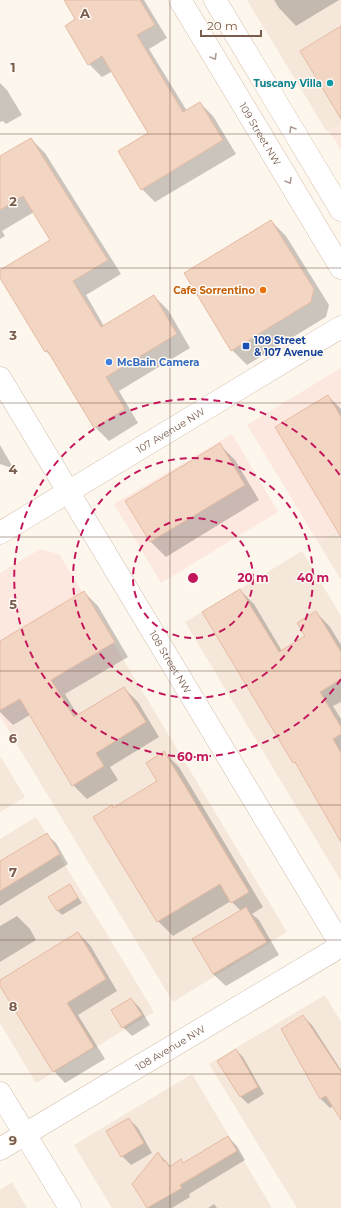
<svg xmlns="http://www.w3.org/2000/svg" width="341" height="1208" font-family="Montserrat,sans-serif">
  <rect width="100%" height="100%" fill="#fdf6ec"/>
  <g fill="#f5e8da">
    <path d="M247,0H341V124L327,132Z"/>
    <path d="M341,528V580L318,542Z"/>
    <path d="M302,551L341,616V881L185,622Z"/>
    <path d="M123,659L287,932L173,1002L7,728Z"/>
    <path d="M0,756L25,797L0,812Z"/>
    <path d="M36,817L154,1012L36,1083L0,1023V839Z"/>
    <path d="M325,995L341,1022V1208H297L209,1064Z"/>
    <path d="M192,1074L272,1208H112L74,1145Z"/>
    <path d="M12,1182L27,1208H0V1190Z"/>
  </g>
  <g fill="#fde8e0">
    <path d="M341,124V150L329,131Z"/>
    <path d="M341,368V528L318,542L247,425Z"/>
    <path d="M232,434L278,512L161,583L114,504Z"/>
    <path d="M40,549L59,554L123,659L7,728L0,716V573Z"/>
  </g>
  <g fill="#0003">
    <path d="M65,0H144L167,38L149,49L187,111L200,103L213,116L236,154L155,202L142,189L150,133L113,71L102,77L89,64L77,20Z"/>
    <path d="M274,0H339L296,26L279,8Z"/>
    <path d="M0,83L7,90L22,115L6,124L3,121L0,122Z"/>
    <path d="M31,139L45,153L121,274L86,295L104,326L154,296L168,310L190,348L119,391L138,423L109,441L95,427L55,361L46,351L0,276V271L51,240L34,212L2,231L5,236L0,239V158Z"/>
    <path d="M271,221L286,236L329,305L326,317L247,365L232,350L185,274Z"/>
    <path d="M328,396L341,409V531Z"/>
    <path d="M0,445L14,469L0,464Z"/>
    <path d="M220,445L235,460L259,500L166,557L151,542L127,501Z"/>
    <path d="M240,590L254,604L282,651L306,636L316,612L330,627L341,645V702L333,706L341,719V839L299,767L294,762Z"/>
    <path d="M84,592L98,606L128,657L65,694L78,716L124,688L138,702L159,737L110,767L118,780L87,799L73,785L30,715L13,725L0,712V643Z"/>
    <path d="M164,752L179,767L263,907L252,914L259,920L279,955L226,986L213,974L241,911L231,901L173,936L158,921L114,809L158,781Z"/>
    <path d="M46,834L56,843L68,864L0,906V862Z"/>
    <path d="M70,885L82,903L62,915L57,910Z"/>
    <path d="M17,916L30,929L36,940L0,962V926Z"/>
    <path d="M78,933L90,945L117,991L78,1015L105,1059L65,1083L54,1071L0,984V981Z"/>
    <path d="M131,999L140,1008L150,1025L132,1036L123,1027Z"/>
    <path d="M303,1016L312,1025L341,1070V1118L333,1106L330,1108L321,1099L282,1029Z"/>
    <path d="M236,1050L243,1057L264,1094L248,1104L241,1097L219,1062Z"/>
    <path d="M129,1119L138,1128L152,1153L131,1165L122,1156Z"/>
    <path d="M228,1137L237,1146L245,1160L189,1194L190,1197L172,1208H149L133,1184L158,1153L171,1167L181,1161L184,1163Z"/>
    <path d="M214,1204L217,1208H208Z"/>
  </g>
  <g fill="#f3d5c3" stroke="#e6bba3">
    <path d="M64,0H140L155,25L137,35L183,112L200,102L223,140L141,190L118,151L148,133L102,56L88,65L65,26L75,19Z"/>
    <path d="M341,26V119L300,51Z"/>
    <path d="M31,138L108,260L73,281L101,327L154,295L177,334L106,377L125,409L94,428L47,350L45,352L0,278V270L50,240L23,196L0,210V156Z"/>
    <path d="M271,220L314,289L311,302L231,351L184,273Z"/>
    <path d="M328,395L341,417V537L275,427Z"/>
    <path d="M220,443L245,485L150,542L125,501Z"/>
    <path d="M240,589L279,652L305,636L297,623L316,611L341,652V679L320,692L341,727V734L333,739L341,753V842L295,762L293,763L202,612Z"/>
    <path d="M84,591L115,642L51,680L74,717L124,687L146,722L96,753L104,766L72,786L20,699L0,710V641Z"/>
    <path d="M164,751L249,892L231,903L220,884L157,922L93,817L112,805L113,808L157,781L146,763Z"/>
    <path d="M47,833L60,854L0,891V861Z"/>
    <path d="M70,884L78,898L57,911L48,897Z"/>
    <path d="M246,907L267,942L213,974L192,939Z"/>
    <path d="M78,932L106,979L67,1003L94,1047L53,1072L0,986V980Z"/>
    <path d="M131,998L142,1015L122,1028L111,1010Z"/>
    <path d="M303,1015L341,1072V1120L326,1096L320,1099L281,1029Z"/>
    <path d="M236,1049L258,1087L240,1097L217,1061Z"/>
    <path d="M129,1118L144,1143L121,1157L106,1131Z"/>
    <path d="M228,1136L237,1151L180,1185L182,1188L147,1208L132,1184L158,1152L164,1162L166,1161L169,1167L181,1159L183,1163Z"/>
  </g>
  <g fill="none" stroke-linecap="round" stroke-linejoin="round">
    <defs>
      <g id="street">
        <path id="s1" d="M0,378L341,945"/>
        <path d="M0,1093L70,1208"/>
        <path id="s2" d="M0,1149L341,946"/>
      </g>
      <g id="secondary">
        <path id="s3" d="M180,0L341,268"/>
        <path d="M215,0L341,210"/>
        <path id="s4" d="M0,533L341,327"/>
      </g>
    </defs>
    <use href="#street" stroke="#d1beb0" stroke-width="23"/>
    <use href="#secondary" stroke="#d6c0b0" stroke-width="23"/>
    <use href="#street" stroke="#fff" stroke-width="22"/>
    <use href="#secondary" stroke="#fff" stroke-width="22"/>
  </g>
  <defs><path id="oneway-chevron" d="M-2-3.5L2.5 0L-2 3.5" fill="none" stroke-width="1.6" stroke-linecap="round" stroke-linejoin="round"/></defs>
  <g stroke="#af9d94">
    <use href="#oneway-chevron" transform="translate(214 57) rotate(59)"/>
    <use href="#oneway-chevron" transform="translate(292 129) rotate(-121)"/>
    <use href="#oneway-chevron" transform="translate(289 181) rotate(59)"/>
  </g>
  <path fill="none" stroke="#7a5c4d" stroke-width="1" stroke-opacity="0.55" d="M170,0V1208M0,134H341M0,268H341M0,403H341M0,537H341M0,671H341M0,805H341M0,940H341M0,1074H341"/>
  <g fill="none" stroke="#c2185b" stroke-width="2" stroke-dasharray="7 5">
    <circle cx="193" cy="578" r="60"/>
    <circle cx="193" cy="578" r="120"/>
    <path d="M341 679A179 179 0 1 1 341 477"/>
  </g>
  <circle fill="#0f9aa8" stroke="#fffaf3" stroke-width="1.5" cx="330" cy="83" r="4"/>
  <circle fill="#e8710a" stroke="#fffaf3" stroke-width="1.5" cx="263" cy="290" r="4"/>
  <rect fill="#1a4fb4" stroke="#fffaf3" stroke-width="1.5" x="242" y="342" width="8" height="8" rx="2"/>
  <circle fill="#3f7fe0" stroke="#fffaf3" stroke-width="1.5" cx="109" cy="362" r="4"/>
  <g text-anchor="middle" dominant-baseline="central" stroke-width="3" stroke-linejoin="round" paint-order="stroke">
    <g font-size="10" font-weight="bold" fill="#0d838f" stroke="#fffaf3" text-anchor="end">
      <text x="322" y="83">Tuscany Villa</text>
    </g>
    <g font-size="10" fill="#7a5c4d" stroke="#fffaf3">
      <text stroke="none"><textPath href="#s3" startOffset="156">109 Street NW</textPath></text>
      <text stroke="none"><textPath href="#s4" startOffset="199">107 Avenue NW</textPath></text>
      <text stroke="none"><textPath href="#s1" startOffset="331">108 Street NW</textPath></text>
      <text stroke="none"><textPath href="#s2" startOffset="198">108 Avenue NW</textPath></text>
    </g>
    <g font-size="10" font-weight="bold" fill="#c56008" stroke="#fffaf3" text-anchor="end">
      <text x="255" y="290">Cafe Sorrentino</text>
    </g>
    <g font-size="10" font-weight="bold" fill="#164399" stroke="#fffaf3" text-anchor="start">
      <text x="254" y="340">109 Street<tspan x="254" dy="12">&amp; 107 Avenue</tspan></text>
    </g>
    <g font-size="10" font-weight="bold" fill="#366cbe" stroke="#fffaf3" text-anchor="start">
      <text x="117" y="362">McBain Camera</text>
    </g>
  </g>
  <g font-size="13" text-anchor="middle" font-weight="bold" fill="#7a5c4d" stroke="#fffaf3" stroke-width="3" stroke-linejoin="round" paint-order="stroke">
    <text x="85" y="18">A</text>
    <text x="13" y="72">1</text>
    <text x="13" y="206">2</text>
    <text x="13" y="340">3</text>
    <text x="13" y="474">4</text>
    <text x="13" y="609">5</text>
    <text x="13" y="743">6</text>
    <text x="13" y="877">7</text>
    <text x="13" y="1011">8</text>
    <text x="13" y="1145">9</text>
  </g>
  <circle cx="193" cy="578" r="6" fill="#c2185b" stroke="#fffaf3" stroke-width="2"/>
  <g font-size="12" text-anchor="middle" font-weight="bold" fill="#c2185b" stroke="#fffaf3" stroke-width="3" stroke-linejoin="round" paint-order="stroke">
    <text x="253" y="582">20 m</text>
    <text x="313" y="582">40 m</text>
    <text x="193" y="761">60 m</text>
  </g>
  <path d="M201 30v6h60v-6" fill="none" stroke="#7a5c4d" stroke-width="2"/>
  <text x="207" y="30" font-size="12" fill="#7a5c4d" stroke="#fffaf3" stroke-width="3" paint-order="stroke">20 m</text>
</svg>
